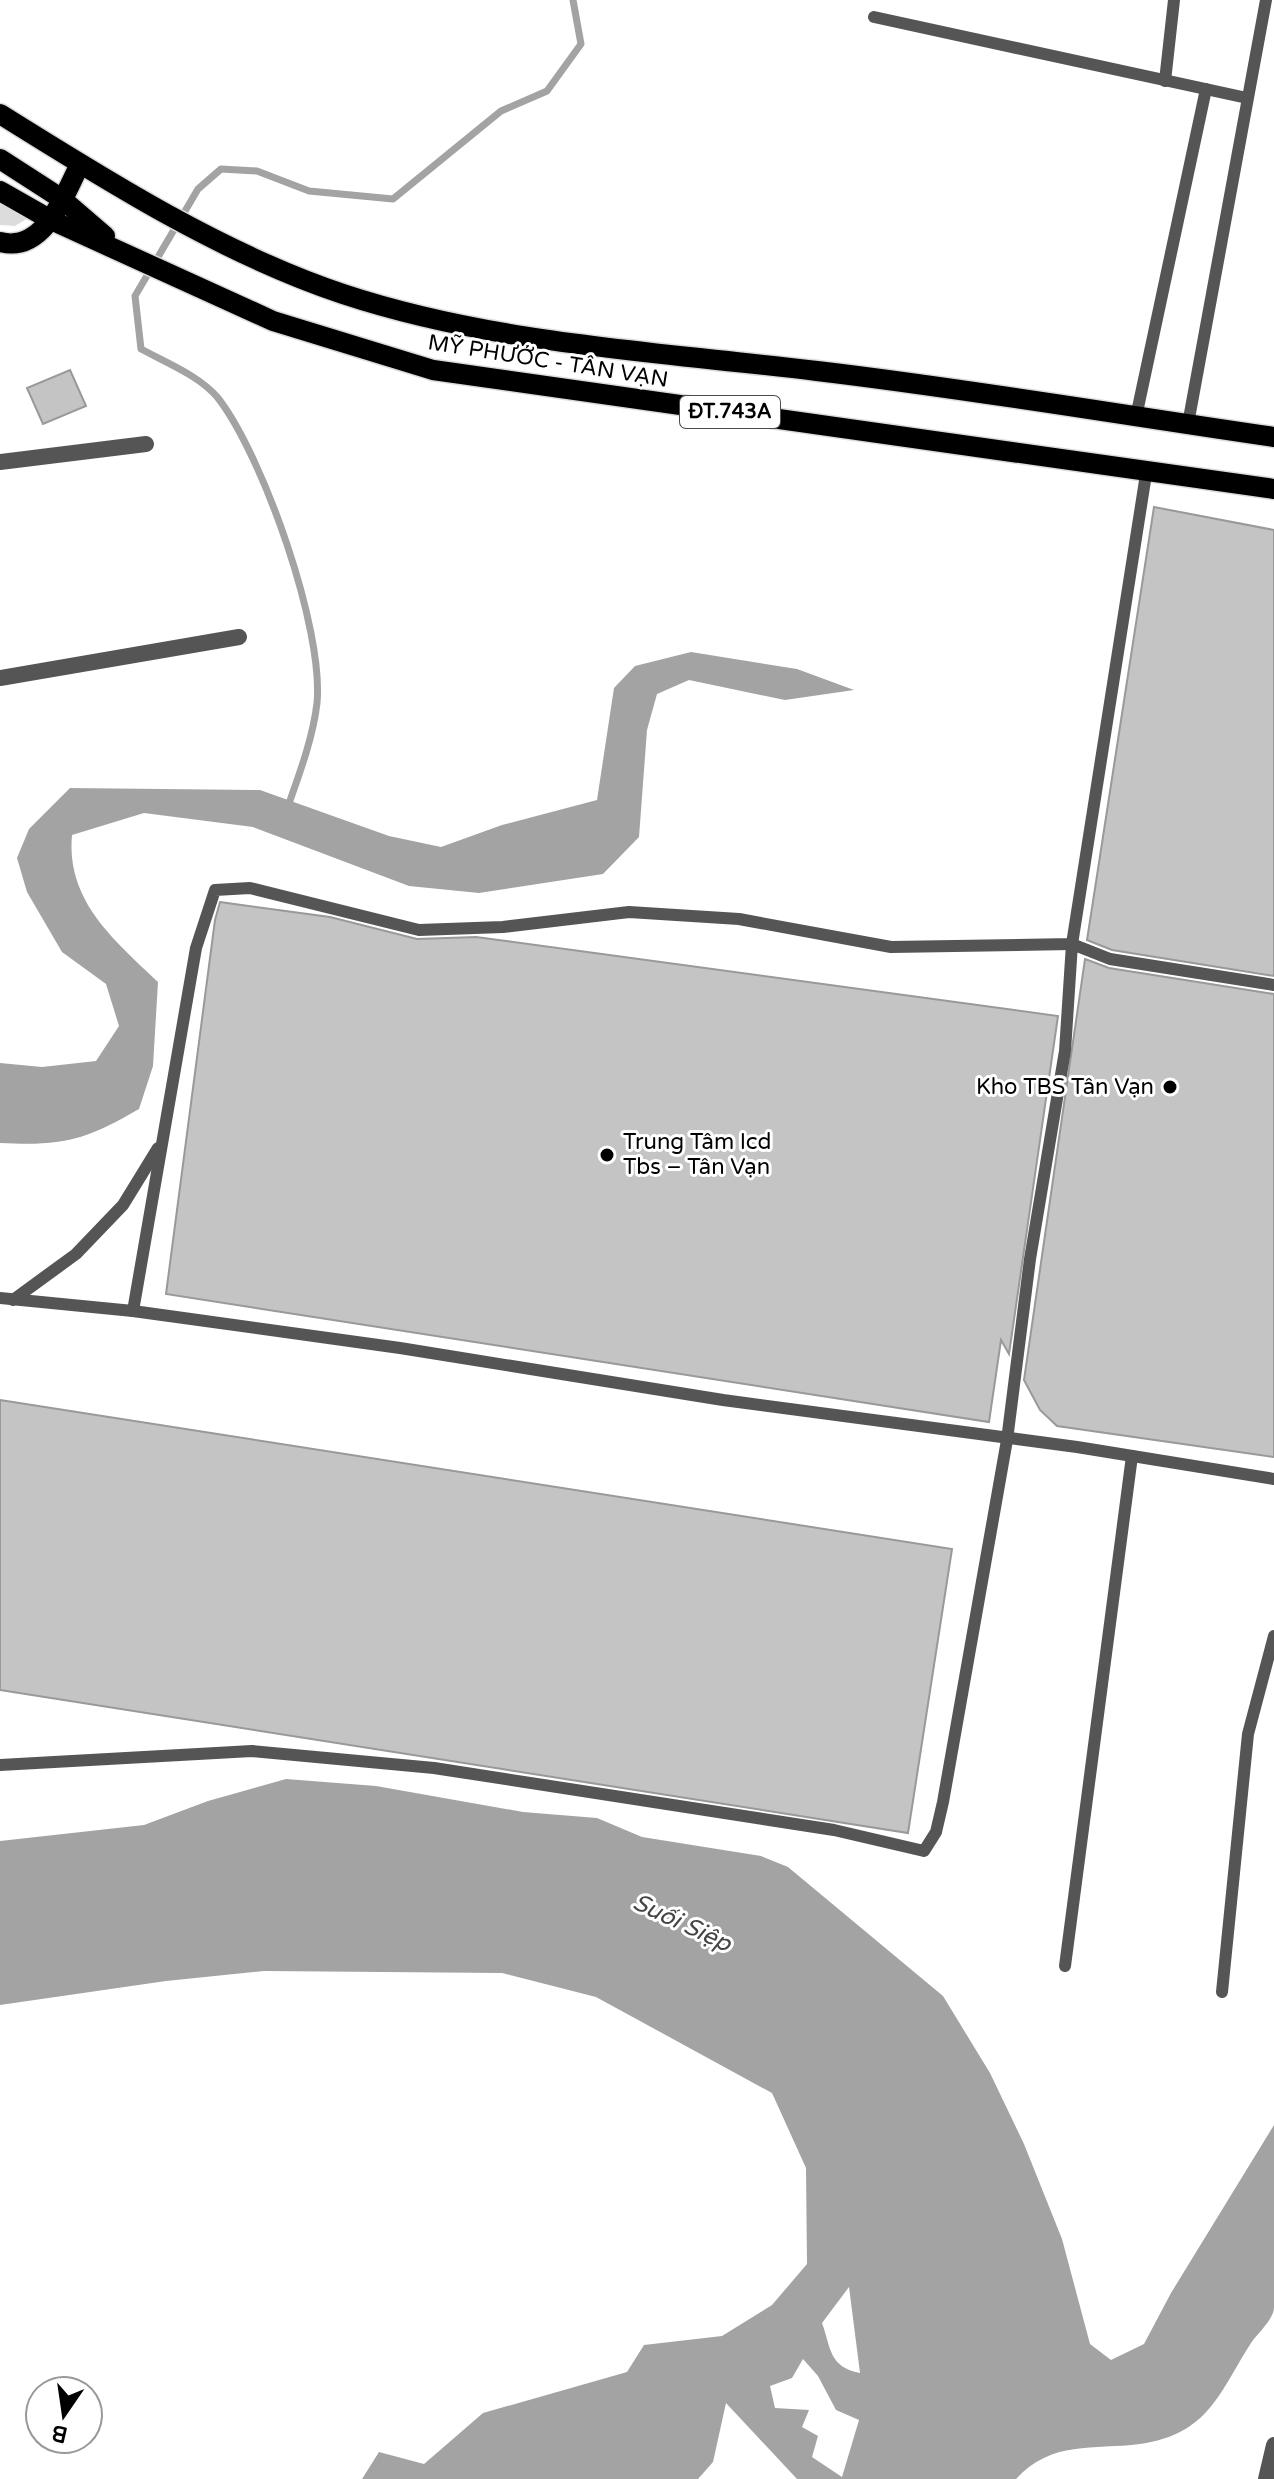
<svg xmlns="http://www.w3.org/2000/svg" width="1274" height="2479" font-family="'Varela Round',sans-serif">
  <rect width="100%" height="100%" fill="#fff"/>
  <path fill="#dcdcdc" d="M0,202L28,218L15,226L0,225Z"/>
  <g fill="#a3a3a3" fill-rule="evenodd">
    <path d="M691,652L797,669L854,690L785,700L689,680L657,694L647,730L639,837L603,874L479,893L409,886L253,827L144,813L72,835C66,901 114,940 158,982L153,1066L139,1109C84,1141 63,1146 0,1143V1063L42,1067L96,1061L119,1026L106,984L62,952L27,892L17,858L29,829L70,788L260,790L389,836L441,847L502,825L597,800L614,688L635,666Z"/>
    <path d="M286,1779L376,1786L523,1812L597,1818L642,1837L761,1856L788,1867L943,1996L990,2073L1024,2144L1062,2239L1090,2344L1111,2360L1144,2344L1171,2293L1274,2125C1274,2185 1274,2248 1274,2308C1273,2320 1258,2333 1251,2343C1219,2393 1209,2434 1140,2444C1093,2450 1052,2440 1016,2479H797L726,2403L713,2462L698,2479H362L379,2452L424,2464L483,2413L627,2372L644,2345L722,2336L772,2305L807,2264L806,2168L772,2093L596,1997L502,1973L264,1971L166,1981L0,2005V1841L144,1825L208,1801ZM849,2287L860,2373C829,2367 831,2348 822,2323ZM803,2359L818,2376L836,2410L859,2420L842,2477L812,2457L818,2436L802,2427L809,2410L775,2408L770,2386L792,2378Z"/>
  </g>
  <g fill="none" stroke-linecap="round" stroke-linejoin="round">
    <path stroke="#a3a3a3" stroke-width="7" d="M287,809C299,775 313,738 317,703C324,629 263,456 218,398C200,376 165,362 141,349L135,296L198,189L221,169L257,171L309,191L393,199L501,111L547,91L581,44L573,0"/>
  </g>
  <g fill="#c4c4c4" stroke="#999" stroke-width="2">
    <path d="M70,370L86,406L43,424L27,388Z"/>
    <path d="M1154,507L1274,530V976L1112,950L1087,940Z"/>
    <path d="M220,902L330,917L417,939L476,937L1058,1016L1009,1354L1001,1340L989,1422L166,1294L215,920Z"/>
    <path d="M1085,959L1109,968L1274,994V1457L1057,1426L1040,1410L1024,1380Z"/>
    <path d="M0,1400L952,1549L908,1833L0,1690Z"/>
  </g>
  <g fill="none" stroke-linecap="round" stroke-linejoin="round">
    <defs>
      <g id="primary">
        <path d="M0,114C107,181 223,254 343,294C494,344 660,352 817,371C970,389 1122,415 1274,437"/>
        <path d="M0,159L62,199L105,236"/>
        <path d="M0,191L51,220L273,321L433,370L1274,489"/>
        <path d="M0,242C44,254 65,194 80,164"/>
      </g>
    </defs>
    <use href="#primary" stroke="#dbdbdb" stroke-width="23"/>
    <g stroke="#555" stroke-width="12">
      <path d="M874,17L1247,98"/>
      <path d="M1165,81L1174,0"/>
      <path d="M1136,417L1206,89"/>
      <path d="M1188,424L1266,0"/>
      <path d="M0,1298L133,1311L400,1348L723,1400L1077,1447L1274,1479"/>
      <path d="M13,1300L76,1254L123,1205L158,1148"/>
      <path d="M133,1311L196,948L215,890L250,888L419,930L503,927L629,912L739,919L891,947L1072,944L1147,468"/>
      <path d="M0,1765L252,1751L434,1768L834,1830L924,1851L936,1832L943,1802L1007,1440L1030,1259L1065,1051L1072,944L1110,959L1274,985"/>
      <path d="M1065,1966L1132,1456"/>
      <path d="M1222,1992L1248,1734L1274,1636"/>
    </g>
    <g stroke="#555" stroke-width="16">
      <path d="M0,462L146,444"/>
      <path d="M0,678L239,637"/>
      <path d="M1266,2479L1274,2445"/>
    </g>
    <use href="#primary" stroke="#000" stroke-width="20"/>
  </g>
  <g fill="#000" stroke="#fff" stroke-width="3">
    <circle cx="1170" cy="1087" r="8"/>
    <circle cx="607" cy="1155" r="8"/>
  </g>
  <g text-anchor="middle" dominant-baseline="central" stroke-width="6" stroke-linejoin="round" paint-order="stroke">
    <rect fill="#fff" stroke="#4c4c4c" stroke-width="2" x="680" y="396" width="100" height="32" rx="6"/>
    <g font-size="20" font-weight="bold" fill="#000">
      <text x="730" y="412">ĐT.743A</text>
    </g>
    <g font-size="22" fill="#000" stroke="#fff">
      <text transform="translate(548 361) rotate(9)">MỸ PHƯỚC - TÂN VẠN</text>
    </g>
    <g font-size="22" fill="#000" stroke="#fff" text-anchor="end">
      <text x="1154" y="1087">Kho TBS Tân Vạn</text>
      <text x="623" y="1142" text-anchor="start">Trung Tâm Icd<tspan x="623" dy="25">Tbs – Tân Vạn</tspan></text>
    </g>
    <g font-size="24" font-style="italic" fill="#444" stroke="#fff">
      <text transform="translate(682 1923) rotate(25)">Suối Siệp</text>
    </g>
  </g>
  <g transform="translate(64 2415) rotate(193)"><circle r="38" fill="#ffffff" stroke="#999999" stroke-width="2"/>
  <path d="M0-6L14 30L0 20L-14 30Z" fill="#000000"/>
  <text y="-12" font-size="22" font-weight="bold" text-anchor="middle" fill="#000000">B</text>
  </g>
</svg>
